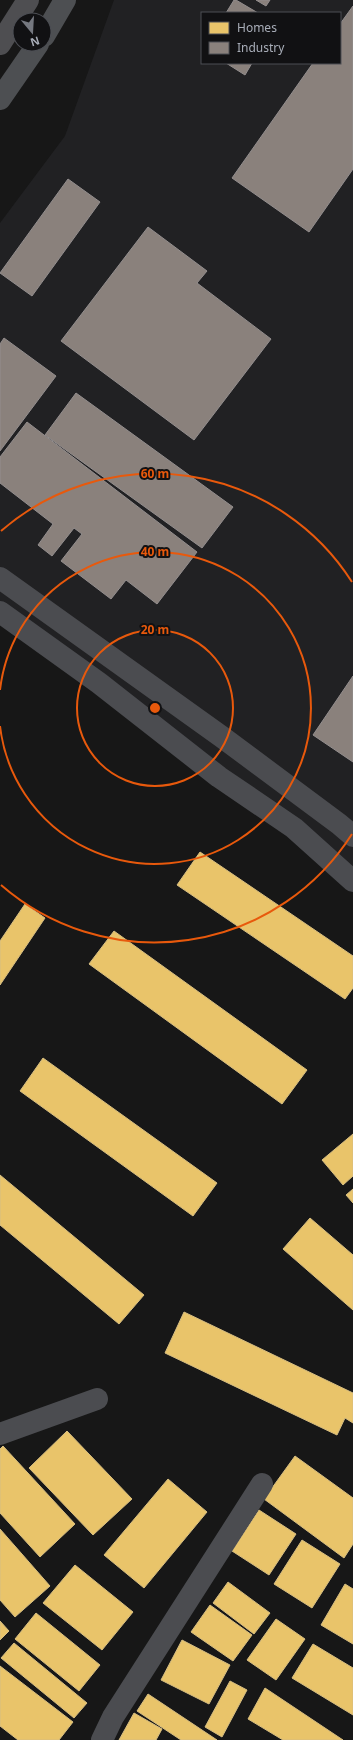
<svg xmlns="http://www.w3.org/2000/svg" width="353" height="1740" font-family="'Noto Sans',sans-serif">
  <rect width="100%" height="100%" fill="#171717"/>
  <path fill="#212123" fill-rule="evenodd" d="M114,0H353V875L0,614V223L65,136ZM202,13H340V63H202Z"/>
  <g fill="#e9c46a" stroke="#d6bd81">
    <path d="M200,852L353,956V988L345,999L177,885Z"/>
    <path d="M25,904L45,918L0,985V941Z"/>
    <path d="M114,931L307,1070L282,1104L89,964Z"/>
    <path d="M43,1058L217,1183L193,1216L20,1091Z"/>
    <path d="M353,1134V1176L343,1185L322,1160Z"/>
    <path d="M0,1175L144,1295L119,1324L0,1225Z"/>
    <path d="M353,1189V1203L346,1195Z"/>
    <path d="M310,1218L353,1255V1310L283,1249Z"/>
    <path d="M184,1312L353,1393V1423L345,1418L337,1435L165,1353Z"/>
    <path d="M67,1431L132,1499L93,1535L29,1468Z"/>
    <path d="M3,1446L75,1524L40,1557L0,1513V1449Z"/>
    <path d="M295,1456L353,1498V1544L344,1558L264,1499Z"/>
    <path d="M168,1479L207,1512L144,1588L104,1555Z"/>
    <path d="M259,1510L296,1534L269,1575L232,1551Z"/>
    <path d="M0,1529L50,1586L15,1617L0,1600Z"/>
    <path d="M302,1540L340,1564L312,1608L274,1584Z"/>
    <path d="M75,1565L133,1612L102,1650L43,1603Z"/>
    <path d="M228,1582L270,1613L254,1634L213,1603Z"/>
    <path d="M345,1584L353,1589V1644L321,1625Z"/>
    <path d="M210,1605L252,1635L233,1661L191,1632Z"/>
    <path d="M36,1613L100,1665L79,1691L15,1639Z"/>
    <path d="M276,1619L305,1639L276,1680L247,1660Z"/>
    <path d="M0,1621L9,1631L0,1640Z"/>
    <path d="M182,1640L230,1665L209,1704L161,1680Z"/>
    <path d="M14,1643L87,1703L74,1718L1,1658Z"/>
    <path d="M313,1644L353,1668V1715L292,1678Z"/>
    <path d="M0,1666L73,1722L59,1740H18L0,1726Z"/>
    <path d="M230,1681L247,1690L222,1737L205,1727Z"/>
    <path d="M265,1688L343,1740H283L248,1719Z"/>
    <path d="M148,1694L217,1740H181L137,1711Z"/>
    <path d="M134,1713L162,1729L156,1740H119Z"/>
  </g>
  <g fill="#8a817c" stroke="#938e8e">
    <path d="M234,0H236L258,13H226Z"/>
    <path d="M256,0H270L266,6Z"/>
    <path d="M353,6V169L309,232L232,178L313,63H340V24Z"/>
    <path d="M226,63H252L245,75Z"/>
    <path d="M68,179L100,202L32,296L0,273Z"/>
    <path d="M148,227L207,271L197,283L271,339L194,440L61,341Z"/>
    <path d="M4,338L56,376L0,451V344Z"/>
    <path d="M76,393L233,507L202,548L45,435Z"/>
    <path d="M27,422L197,552L157,604L126,580L111,599L61,561L82,534L74,528L52,556L38,545L53,524L0,483V457Z"/>
    <path d="M353,676V762L313,735Z"/>
  </g>
  <g fill="none" stroke-linecap="round" stroke-linejoin="round">
    <g stroke="#4b4c50" stroke-width="22">
      <path d="M0,578L222,737L339,824L353,836"/>
      <path d="M0,612L99,683L219,777L294,828L353,881"/>
      <path d="M0,1434L97,1399"/>
      <path d="M102,1740L113,1717L262,1484"/>
    </g>
    <g stroke="#4d4f52" stroke-width="22">
      <path d="M44,36L65,0"/>
      <path d="M0,99L38,44"/>
    </g>
    <path stroke="#4e4e51" stroke-width="22" d="M0,44L28,0"/>
  </g>
  <g fill="none" stroke="#e8590c" stroke-width="2">
    <circle cx="155" cy="708" r="78"/>
    <path d="M0 690A156 156 0 1 1 0 726"/>
    <path d="M352 834A234 234 0 0 1 1 885M1 531A234 234 0 0 1 352 582"/>
  </g>
  <circle cx="155" cy="708" r="6" fill="#e8590c" stroke="#111113" stroke-width="2"/>
  <g font-size="12" text-anchor="middle" font-weight="bold" fill="#e8590c" stroke="#111113" stroke-width="4" stroke-linejoin="round" paint-order="stroke">
    <text x="155" y="478">60 m</text>
    <text x="155" y="556">40 m</text>
    <text x="155" y="634">20 m</text>
  </g>
  <rect x="201" y="12" width="140" height="52" fill="#111113" stroke="#4d4f55"/>
  <rect x="209" y="22" width="20" height="12" fill="#e9c46a" stroke="#4d4f55"/>
  <text x="237" y="32" font-size="12" fill="#a8adb8">Homes</text>
  <rect x="209" y="42" width="20" height="12" fill="#8a817c" stroke="#4d4f55"/>
  <text x="237" y="52" font-size="12" fill="#a8adb8">Industry</text>
  <g transform="translate(32 32) rotate(162)"><circle r="19" fill="#111113" stroke="#4d4f55"/>
  <path d="M0-3L7 15L0 10L-7 15Z" fill="#757880"/>
  <text y="-6" font-size="11" font-weight="bold" text-anchor="middle" fill="#a8adb8">N</text>
  </g>
</svg>
